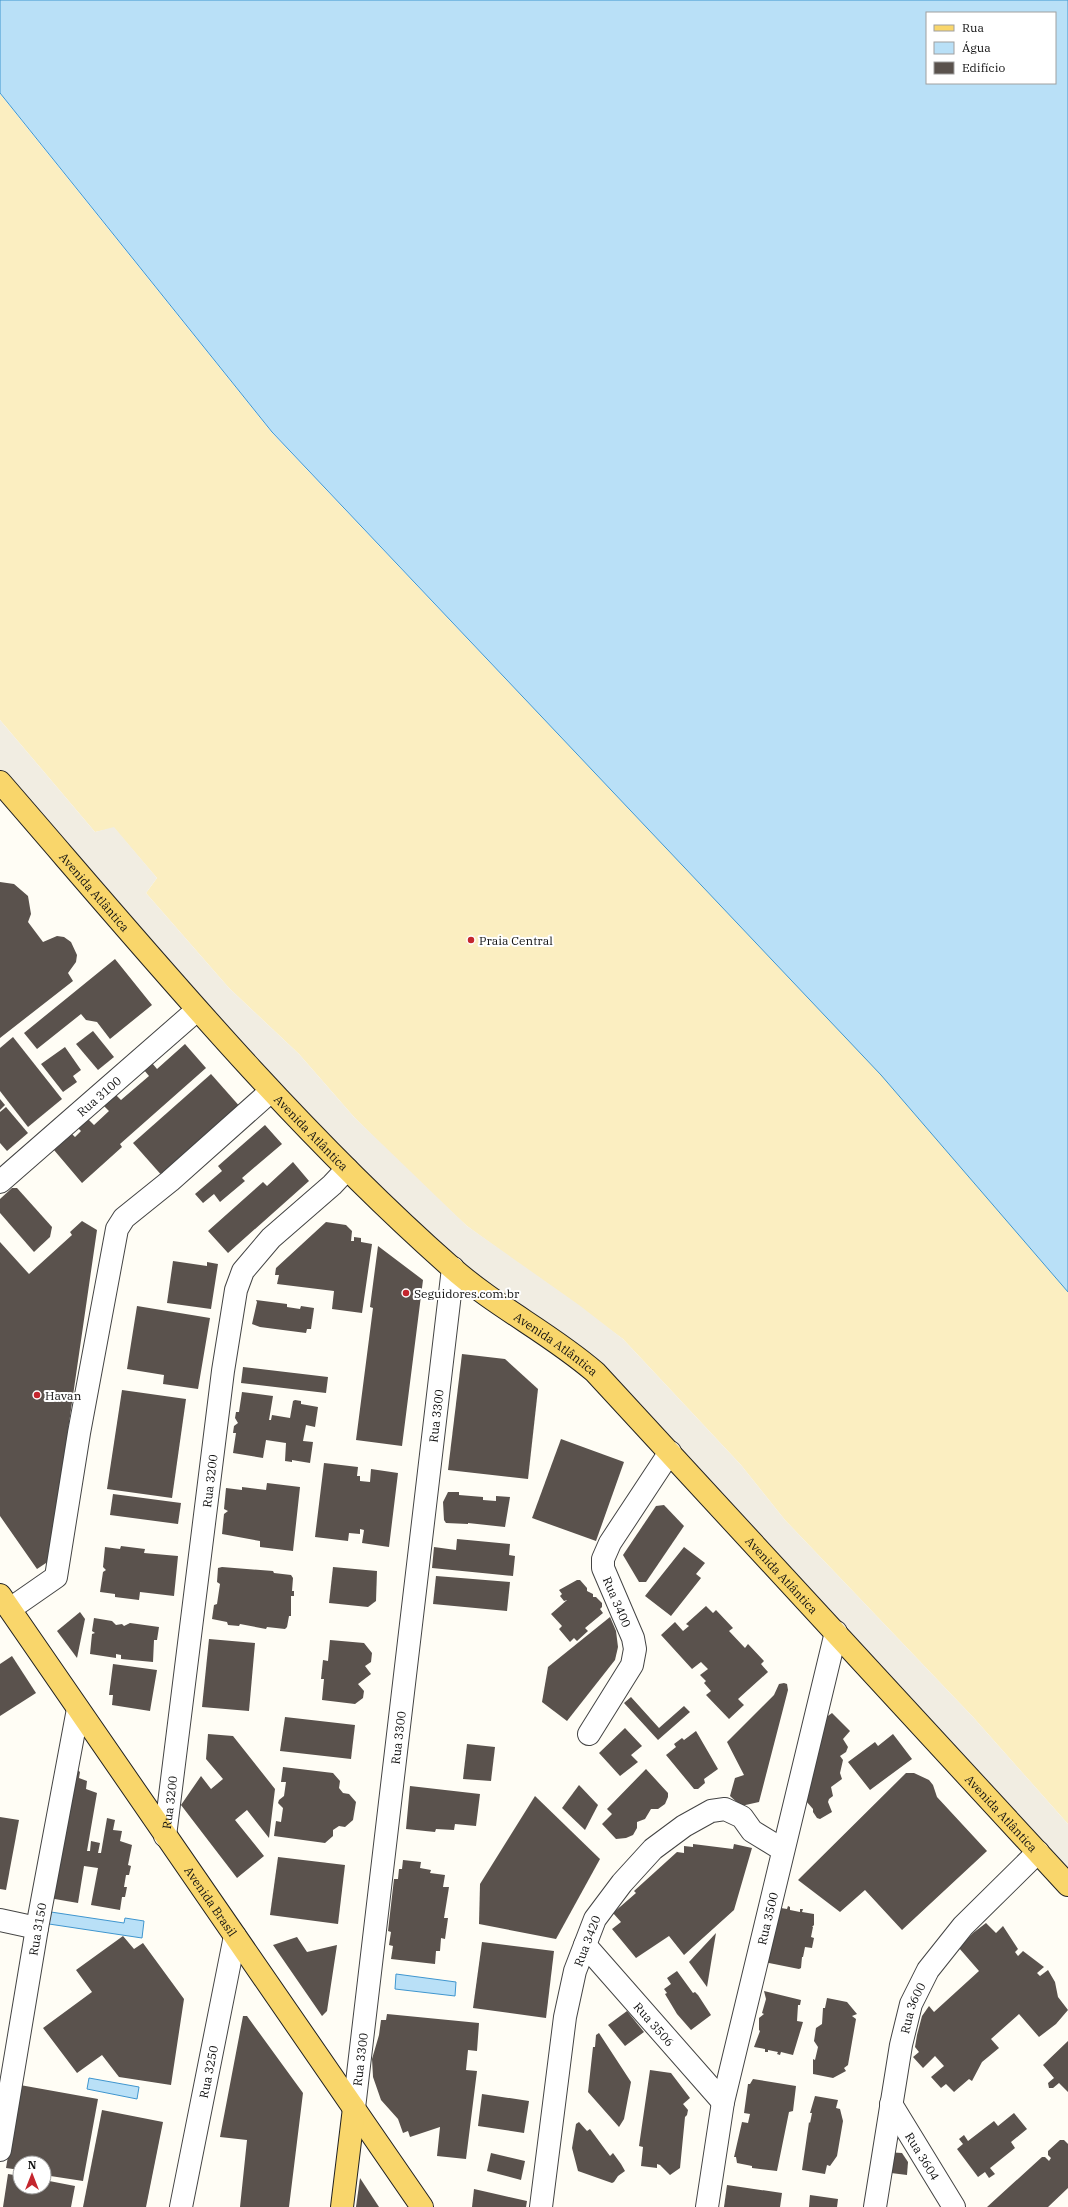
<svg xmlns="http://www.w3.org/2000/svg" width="1068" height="2207" font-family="'IBM Plex Serif',serif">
  <rect width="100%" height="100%" fill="#fffdf5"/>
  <path fill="#fbeec1" d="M0,94L272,433L881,1075L1068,1292V1824L973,1717L785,1520L741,1465L623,1339L467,1226L413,1176L354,1117L299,1054L229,988L146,893L157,878L114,828L95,832L0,720Z"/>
  <path fill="#f1ede2" d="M0,720L95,832L114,827L157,878L146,893L229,988L299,1054L354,1117L467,1226L579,1305L623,1339L741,1465L785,1520L973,1717L1068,1824V1875L706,1478L481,1282L318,1129L0,772Z"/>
  <g fill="#b9e0f7" stroke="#3f96cf" fill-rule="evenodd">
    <path d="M0,0H1068V1292L881,1075L272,432L0,93ZM927,13H1055V83H927Z"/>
    <path d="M51,1912L124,1923L125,1918L144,1921L142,1938L49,1924Z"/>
    <path d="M396,1974L456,1982L455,1996L395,1989Z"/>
    <path d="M89,2078L139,2087L137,2099L87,2089Z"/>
  </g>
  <g fill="#5a524d">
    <path d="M0,882L14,884L28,896L31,914L28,922L43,942L57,936L64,937L71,942L77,955L76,962L68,973L73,981L0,1038Z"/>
    <path d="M115,959L152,1005L110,1039L97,1022L86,1020L81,1014L37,1049L24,1033Z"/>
    <path d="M93,1031L114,1057L98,1070L76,1044Z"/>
    <path d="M13,1037L62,1099L28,1127L0,1091V1048Z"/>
    <path d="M185,1044L206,1068L120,1144L122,1147L82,1183L54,1150L72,1134L75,1137L81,1131L78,1128L88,1119L94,1125L109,1111L104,1106L116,1095L121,1100L149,1076L144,1070L152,1063L157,1069Z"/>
    <path d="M65,1047L81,1070L73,1076L77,1082L63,1092L41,1064Z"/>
    <path d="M211,1074L242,1109L164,1178L133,1143Z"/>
    <path d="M0,1099L5,1105L0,1110Z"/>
    <path d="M6,1107L28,1133L7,1151L0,1143V1112Z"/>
    <path d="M265,1125L282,1144L242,1178L245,1181L220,1202L214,1194L203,1203L195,1194L222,1171L218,1166Z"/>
    <path d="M293,1162L309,1181L228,1253L208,1231L263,1182L267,1186Z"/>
    <path d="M12,1188H17L52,1227L50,1237L34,1252L0,1213V1199Z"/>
    <path d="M82,1221L97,1230L49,1561L37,1569L0,1516V1242L29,1274L72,1235L70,1232Z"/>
    <path d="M326,1222L346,1225L352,1231L351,1241H354V1237L361,1238V1242L372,1244L362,1313L332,1309L334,1291L277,1284L279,1275H275L276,1268Z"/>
    <path d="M378,1246L423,1280L402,1446L356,1440L373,1308L370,1307Z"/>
    <path d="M173,1261L207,1266V1262L218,1264L211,1309L167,1303Z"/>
    <path d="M256,1300L287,1304V1307L300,1309L301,1306L314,1308L311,1329H307L306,1333L260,1327L252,1324L257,1302Z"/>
    <path d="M137,1306L210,1318L198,1389L163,1384L164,1375L127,1369Z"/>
    <path d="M462,1354L505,1359L538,1389L528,1479L448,1470Z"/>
    <path d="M243,1367L328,1377L326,1393L241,1383Z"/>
    <path d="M122,1390L186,1399L172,1498L107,1489Z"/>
    <path d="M242,1392L273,1396L269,1420H271L272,1415L290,1418L293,1401L295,1400L301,1401V1404L318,1407L315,1427L306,1425L303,1441L313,1442L310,1463L292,1460V1462L285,1461L286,1443L266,1440L263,1458L233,1453L236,1433H233L234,1426L238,1423L235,1418L236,1412H239Z"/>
    <path d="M561,1439L624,1462L596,1541L532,1518Z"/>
    <path d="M324,1463L358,1467L357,1476H360V1481L370,1482L371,1469L398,1473L389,1547L362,1543L364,1530L360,1529V1534L349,1533L348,1541L315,1537Z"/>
    <path d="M267,1483L300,1487L293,1551L260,1547V1541L222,1534L224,1514L228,1511L224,1509L226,1488L242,1490V1487L266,1490Z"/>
    <path d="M448,1492H459V1495L483,1497V1500L496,1501V1496L510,1497L505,1527L468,1523V1524L446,1523L444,1520L443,1502Z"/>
    <path d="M113,1494L181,1503L178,1524L110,1515Z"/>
    <path d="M664,1505L684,1526L646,1582H639L623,1555L656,1506Z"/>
    <path d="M457,1539L510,1544L509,1555L515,1556L513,1576L432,1568L434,1547L456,1550Z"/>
    <path d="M121,1546L145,1549L144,1553L178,1556L174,1596L140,1592L139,1600L115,1597V1594L100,1592L103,1572L106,1570L103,1567L105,1547L120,1549Z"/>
    <path d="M684,1547L705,1563L696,1574L701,1578L671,1616L645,1596Z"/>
    <path d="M222,1567L273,1571L274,1573L291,1575L293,1578L292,1591H294V1596H291V1616H289L287,1627L285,1629L267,1627L266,1629L240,1624L239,1626L228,1625L227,1622L212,1619L214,1605L217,1604L220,1584L217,1582L218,1568Z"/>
    <path d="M333,1567L377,1571L376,1601L368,1607L329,1603Z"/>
    <path d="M436,1576L510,1582L507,1611L433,1604Z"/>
    <path d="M577,1580H580L587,1588V1591L593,1594V1597H596L602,1603V1607L600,1609L603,1613L585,1628L588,1631L577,1641L574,1638L570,1642L559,1629L562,1626L551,1614L567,1600L564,1601L560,1596L562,1594L559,1590Z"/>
    <path d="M706,1606L713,1613L716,1610L733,1628L729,1631L745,1648L748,1644L764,1661L761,1664L768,1672L738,1699L744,1705L729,1719L706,1695L711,1691L704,1683L706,1681L700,1675L708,1669L701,1662L692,1669L661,1635L675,1622L683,1631L689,1626L686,1624Z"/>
    <path d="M80,1612L85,1619L77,1658L57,1631Z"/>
    <path d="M610,1617L616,1631L618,1647L615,1660L567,1721L542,1702L548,1667Z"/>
    <path d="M94,1618L112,1621L116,1625L122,1624L124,1626L130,1623L159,1627L157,1640H154L153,1662L121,1659V1655L116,1654V1658L90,1654L92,1634L95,1633L92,1631Z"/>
    <path d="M209,1639L255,1643L249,1711L202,1707Z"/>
    <path d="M330,1640L364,1643L372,1653L371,1662L365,1666L371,1674L358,1684L364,1691L363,1698L355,1704L322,1700L324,1679H321L323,1660L328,1661Z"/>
    <path d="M12,1656L36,1693L0,1716V1664Z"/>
    <path d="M113,1664L157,1670L150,1711L112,1705L113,1695H109Z"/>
    <path d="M784,1683L787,1684L788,1690L759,1802L741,1806L730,1796L735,1778L744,1775L727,1742L774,1695L779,1684Z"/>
    <path d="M631,1697L659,1728L684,1706L690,1712L658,1740L624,1703Z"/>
    <path d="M832,1713L850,1731L843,1739L848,1747L846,1752L840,1756L843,1760L840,1773L842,1779L831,1787L833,1796L829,1799L828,1802L832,1812L820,1819L817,1818L813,1812V1809L806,1801L821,1721Z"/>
    <path d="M285,1717L355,1725L351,1759L280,1751Z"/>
    <path d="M625,1728L642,1746L631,1755L638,1762L620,1776L599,1753Z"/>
    <path d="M696,1731L718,1769L704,1779L705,1783L698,1789H694L666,1755L676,1747L674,1744L682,1738L684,1740Z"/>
    <path d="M208,1734L233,1736L275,1789L269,1838L247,1810L235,1820L264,1856L237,1878L181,1805L201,1776L211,1789L223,1779L206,1759Z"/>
    <path d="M893,1734L912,1759L870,1790L848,1762L875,1742L878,1746Z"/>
    <path d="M467,1744L495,1747L491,1781L463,1779Z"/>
    <path d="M73,1766L80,1772L79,1778L87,1781L86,1789L97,1793L87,1851H90L91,1841L100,1843L98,1853H101L107,1818L115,1820L113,1830L122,1831L120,1841L132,1845L128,1865L131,1866L129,1875H126L124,1887H127L125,1897H122L120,1910L91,1905L98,1868L84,1866L78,1903L49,1898Z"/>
    <path d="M283,1767L333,1773L340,1781L339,1788L343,1793L349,1794L356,1802L353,1820L345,1827L339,1826L333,1830V1836L325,1843L274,1836L276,1821L281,1822L283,1808L278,1803L279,1800L284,1796L286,1782H281Z"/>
    <path d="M646,1769L668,1793V1797L665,1804L658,1809H651L645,1819L637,1822V1828L633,1835L626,1838L616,1839L602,1824L612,1814L607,1809Z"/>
    <path d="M906,1773H914L929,1780L933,1785L937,1797L987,1851L902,1930L865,1890L840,1912L798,1880Z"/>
    <path d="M579,1785L598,1805L585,1830L562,1808Z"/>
    <path d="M410,1786L480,1794L476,1826L455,1824L454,1830L436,1829L435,1832L406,1829Z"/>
    <path d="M535,1796L600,1859L556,1939L479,1924L480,1884Z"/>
    <path d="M0,1817L19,1820L6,1890L0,1889Z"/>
    <path d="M693,1844L733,1849L734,1844L752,1848L734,1910L684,1955L669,1936L636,1958L612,1929L621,1922L613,1913L636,1893L634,1891L677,1852L684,1853V1846L693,1847Z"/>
    <path d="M278,1857L345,1865L338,1924L270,1915Z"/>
    <path d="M403,1860L421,1862L420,1868L431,1870L430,1873L445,1875L443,1887H449L444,1918H448L445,1939L441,1938L440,1951H436L435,1964L391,1959L393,1946L389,1945L391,1932L388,1931L394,1879H398L399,1869H402Z"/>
    <path d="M788,1906L790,1907V1910L800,1912V1909H803L802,1912L814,1914V1925L812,1927H813L811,1937L814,1938L812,1948L805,1947L803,1957H802L801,1968L799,1969L764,1962L775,1907L787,1909Z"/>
    <path d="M986,1923L996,1933L1003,1926L1018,1949L1015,1952L1018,1956L1023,1951L1044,1967L1037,1973L1040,1976L1048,1970L1055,1982L1058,1997L1068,2010L1056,2024L1039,2037L1019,2014L991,2039L999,2048L982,2062L972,2081L969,2079L954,2092L946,2084L941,2088L931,2077L944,2066L935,2056L923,2068L913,2057L919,2052L915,2047L917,2035L922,2016L929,2006L934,2012L979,1971L959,1948L973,1933Z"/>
    <path d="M716,1933L707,1987L689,1962Z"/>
    <path d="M123,1936L134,1949L143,1943L184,1999L171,2085L119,2077L102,2055L77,2073L43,2028L92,1992L76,1970Z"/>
    <path d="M297,1937L307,1952L337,1945L327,2011L322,2016L273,1945Z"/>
    <path d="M482,1942L554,1951L546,2018L473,2008Z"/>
    <path d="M677,1971L693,1993L695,1992L698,1995L711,2015L691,2030L677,2014L665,1994L667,1993L664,1989L671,1984L667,1978Z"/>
    <path d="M764,1991L801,2000L800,2005H798L797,2021L803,2022L793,2055L781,2052L780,2055L777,2054L778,2052L768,2050V2052H765V2049L754,2047L760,2031L759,2030V2018L764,2014L762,2013L766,1999Z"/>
    <path d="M827,1998L847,2002L857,2014L852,2016L856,2019L848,2065L844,2068L846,2071L833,2078L813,2074V2059L815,2060L818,2047L814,2041L816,2028L822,2024L823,2008H825Z"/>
    <path d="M627,2011L644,2032L625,2046L608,2025Z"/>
    <path d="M387,2014L479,2023L477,2051L468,2050L466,2070L477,2071L466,2159L437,2156L440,2127L410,2137L408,2131L403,2133L398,2119L381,2100L373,2077L372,2059L379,2035L381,2020H386Z"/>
    <path d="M243,2016H247L303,2093L289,2207H240L247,2140L220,2137Z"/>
    <path d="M599,2033L631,2082L624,2119L619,2127L588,2092L593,2047H595L596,2035Z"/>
    <path d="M1068,2041V2092L1059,2083L1053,2088H1049L1048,2083L1054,2078L1043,2065Z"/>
    <path d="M650,2070L671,2073L690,2098L683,2104L688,2110L687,2115L685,2117L680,2168L670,2175L660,2165L657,2164V2168L641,2166L643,2147L639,2146Z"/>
    <path d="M753,2079L796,2086L793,2111L789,2112L777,2171L752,2168V2166L737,2163L736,2157H734L742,2122L748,2123L750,2114L744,2113L748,2084H750Z"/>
    <path d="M20,2085L98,2099L83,2181L44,2175V2163H20V2170L6,2168Z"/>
    <path d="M482,2094L529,2101L524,2133L478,2126Z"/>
    <path d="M815,2096L838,2100L836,2108L840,2109L843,2121L837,2156L830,2166L827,2165L825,2174L802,2170L809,2122L810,2123L812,2113H810Z"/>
    <path d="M102,2110L163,2122L146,2207H83Z"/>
    <path d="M1014,2113L1027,2129L1011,2142L1015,2148L990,2168L995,2174L989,2178L985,2172L978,2177L957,2149L963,2144L959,2139L964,2135L968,2141L994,2121L998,2126Z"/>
    <path d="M579,2122L587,2131L590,2129L610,2156L613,2153L621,2164L625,2171L618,2176L614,2182L612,2183L578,2171L572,2148L576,2124Z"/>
    <path d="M1060,2140H1064L1068,2144V2188L1048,2207H987L1042,2157H1045L1049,2161L1051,2158L1048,2155V2151Z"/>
    <path d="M886,2152L902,2153L908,2162L907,2175L883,2172Z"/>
    <path d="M491,2153L525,2161L521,2180L487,2171Z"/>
    <path d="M8,2174L20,2176V2187H44V2180L75,2186L71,2207H3Z"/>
    <path d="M360,2178L379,2207H356Z"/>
    <path d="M727,2185L782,2193L780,2207H724Z"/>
    <path d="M474,2189L527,2201L526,2207H472Z"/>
    <path d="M810,2195L838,2199L837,2207H809Z"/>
  </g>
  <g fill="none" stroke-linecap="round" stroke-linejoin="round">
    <defs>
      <g id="minor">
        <path id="s1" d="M0,1182L197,1010"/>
        <path d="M10,1609L56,1577L79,1433L117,1229L124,1218L170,1181L271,1091"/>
        <path d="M589,1734L632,1665L635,1649L633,1638L603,1568V1559L610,1543L670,1452"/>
        <path id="s2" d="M165,1836L223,1371L236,1290L243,1271L271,1238L332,1185L347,1169"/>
        <path d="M0,1920L37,1928"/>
        <path id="s3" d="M585,1945L723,2102"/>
        <path id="s4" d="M891,2104L954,2207"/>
        <path id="s5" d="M354,2108L453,1268"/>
        <path id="s6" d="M0,2150L37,1928L78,1709"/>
        <path id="s7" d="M181,2207L235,1936"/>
        <path id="s8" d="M541,2207L565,2017L575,1971L595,1919L622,1883L653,1849L684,1826L711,1811L725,1809L742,1817L752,1831L783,1850"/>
        <path id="s9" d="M707,2207L723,2102L836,1632"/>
        <path id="s10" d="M875,2207L901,2045L911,2004L928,1970L963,1926L1038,1852"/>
      </g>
      <g id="major">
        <path id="s11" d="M0,782C145,949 286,1121 451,1267C496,1307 550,1333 595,1372L1068,1885"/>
        <path id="s12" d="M0,1595L422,2207"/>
        <path d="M342,2207L354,2108"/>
      </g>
    </defs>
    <use href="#minor" stroke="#444" stroke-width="24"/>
    <use href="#major" stroke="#222" stroke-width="24"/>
    <use href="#minor" stroke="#fff" stroke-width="22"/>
    <use href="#major" stroke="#f9d66b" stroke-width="22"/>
  </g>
  <g fill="#c4262e" stroke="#fff" stroke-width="1.5">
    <circle cx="471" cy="940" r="4"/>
    <circle cx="406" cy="1293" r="4"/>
    <circle cx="37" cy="1395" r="4"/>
  </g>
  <g text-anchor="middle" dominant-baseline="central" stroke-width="4" stroke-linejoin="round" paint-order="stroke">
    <g font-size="12" fill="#111" stroke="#fff">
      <text stroke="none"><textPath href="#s11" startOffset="145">Avenida Atlântica</textPath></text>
      <text stroke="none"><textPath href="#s1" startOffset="131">Rua 3100</textPath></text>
      <text stroke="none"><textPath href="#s11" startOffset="469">Avenida Atlântica</textPath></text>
      <text stroke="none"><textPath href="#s11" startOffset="793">Avenida Atlântica</textPath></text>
      <text stroke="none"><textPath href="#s5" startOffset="697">Rua 3300</textPath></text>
      <text stroke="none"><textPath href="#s2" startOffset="358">Rua 3200</textPath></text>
      <text stroke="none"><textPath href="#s11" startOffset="1117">Avenida Atlântica</textPath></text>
      <text transform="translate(617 1602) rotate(67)">Rua 3400</text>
      <text stroke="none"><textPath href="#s5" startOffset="373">Rua 3300</textPath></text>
      <text stroke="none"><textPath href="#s2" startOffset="34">Rua 3200</textPath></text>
      <text stroke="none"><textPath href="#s11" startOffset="1441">Avenida Atlântica</textPath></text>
      <text stroke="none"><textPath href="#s12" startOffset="372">Avenida Brasil</textPath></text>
      <text stroke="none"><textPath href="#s9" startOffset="295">Rua 3500</textPath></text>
      <text stroke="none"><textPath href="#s6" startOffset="224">Rua 3150</textPath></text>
      <text stroke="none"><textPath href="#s8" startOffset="271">Rua 3420</textPath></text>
      <text stroke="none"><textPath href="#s10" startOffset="203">Rua 3600</textPath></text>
      <text stroke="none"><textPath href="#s3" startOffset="105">Rua 3506</textPath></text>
      <text stroke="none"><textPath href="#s5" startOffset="49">Rua 3300</textPath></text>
      <text stroke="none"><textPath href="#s7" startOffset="138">Rua 3250</textPath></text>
      <text stroke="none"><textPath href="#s4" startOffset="61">Rua 3604</textPath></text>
    </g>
    <g font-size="12" fill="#111" stroke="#fff" text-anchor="start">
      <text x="479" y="940">Praia Central</text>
      <text x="414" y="1293">Seguidores.com.br</text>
      <text x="45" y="1395">Havan</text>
    </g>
  </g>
  <rect x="926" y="12" width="130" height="72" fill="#ffffff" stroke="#a0a0a0"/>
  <rect x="934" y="25" width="20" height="6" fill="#f9d66b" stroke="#a0a0a0"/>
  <text x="962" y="32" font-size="12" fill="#111111">Rua</text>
  <rect x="934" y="42" width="20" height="12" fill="#b9e0f7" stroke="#a0a0a0"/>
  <text x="962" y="52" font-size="12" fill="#111111">Água</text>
  <rect x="934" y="62" width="20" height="12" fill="#5a524d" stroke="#a0a0a0"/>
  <text x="962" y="72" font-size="12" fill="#111111">Edifício</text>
  <g transform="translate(32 2175)"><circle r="19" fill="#ffffff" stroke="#a0a0a0"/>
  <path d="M0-3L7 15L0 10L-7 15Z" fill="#c4262e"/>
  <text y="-6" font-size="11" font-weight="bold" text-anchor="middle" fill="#111111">N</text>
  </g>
</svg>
